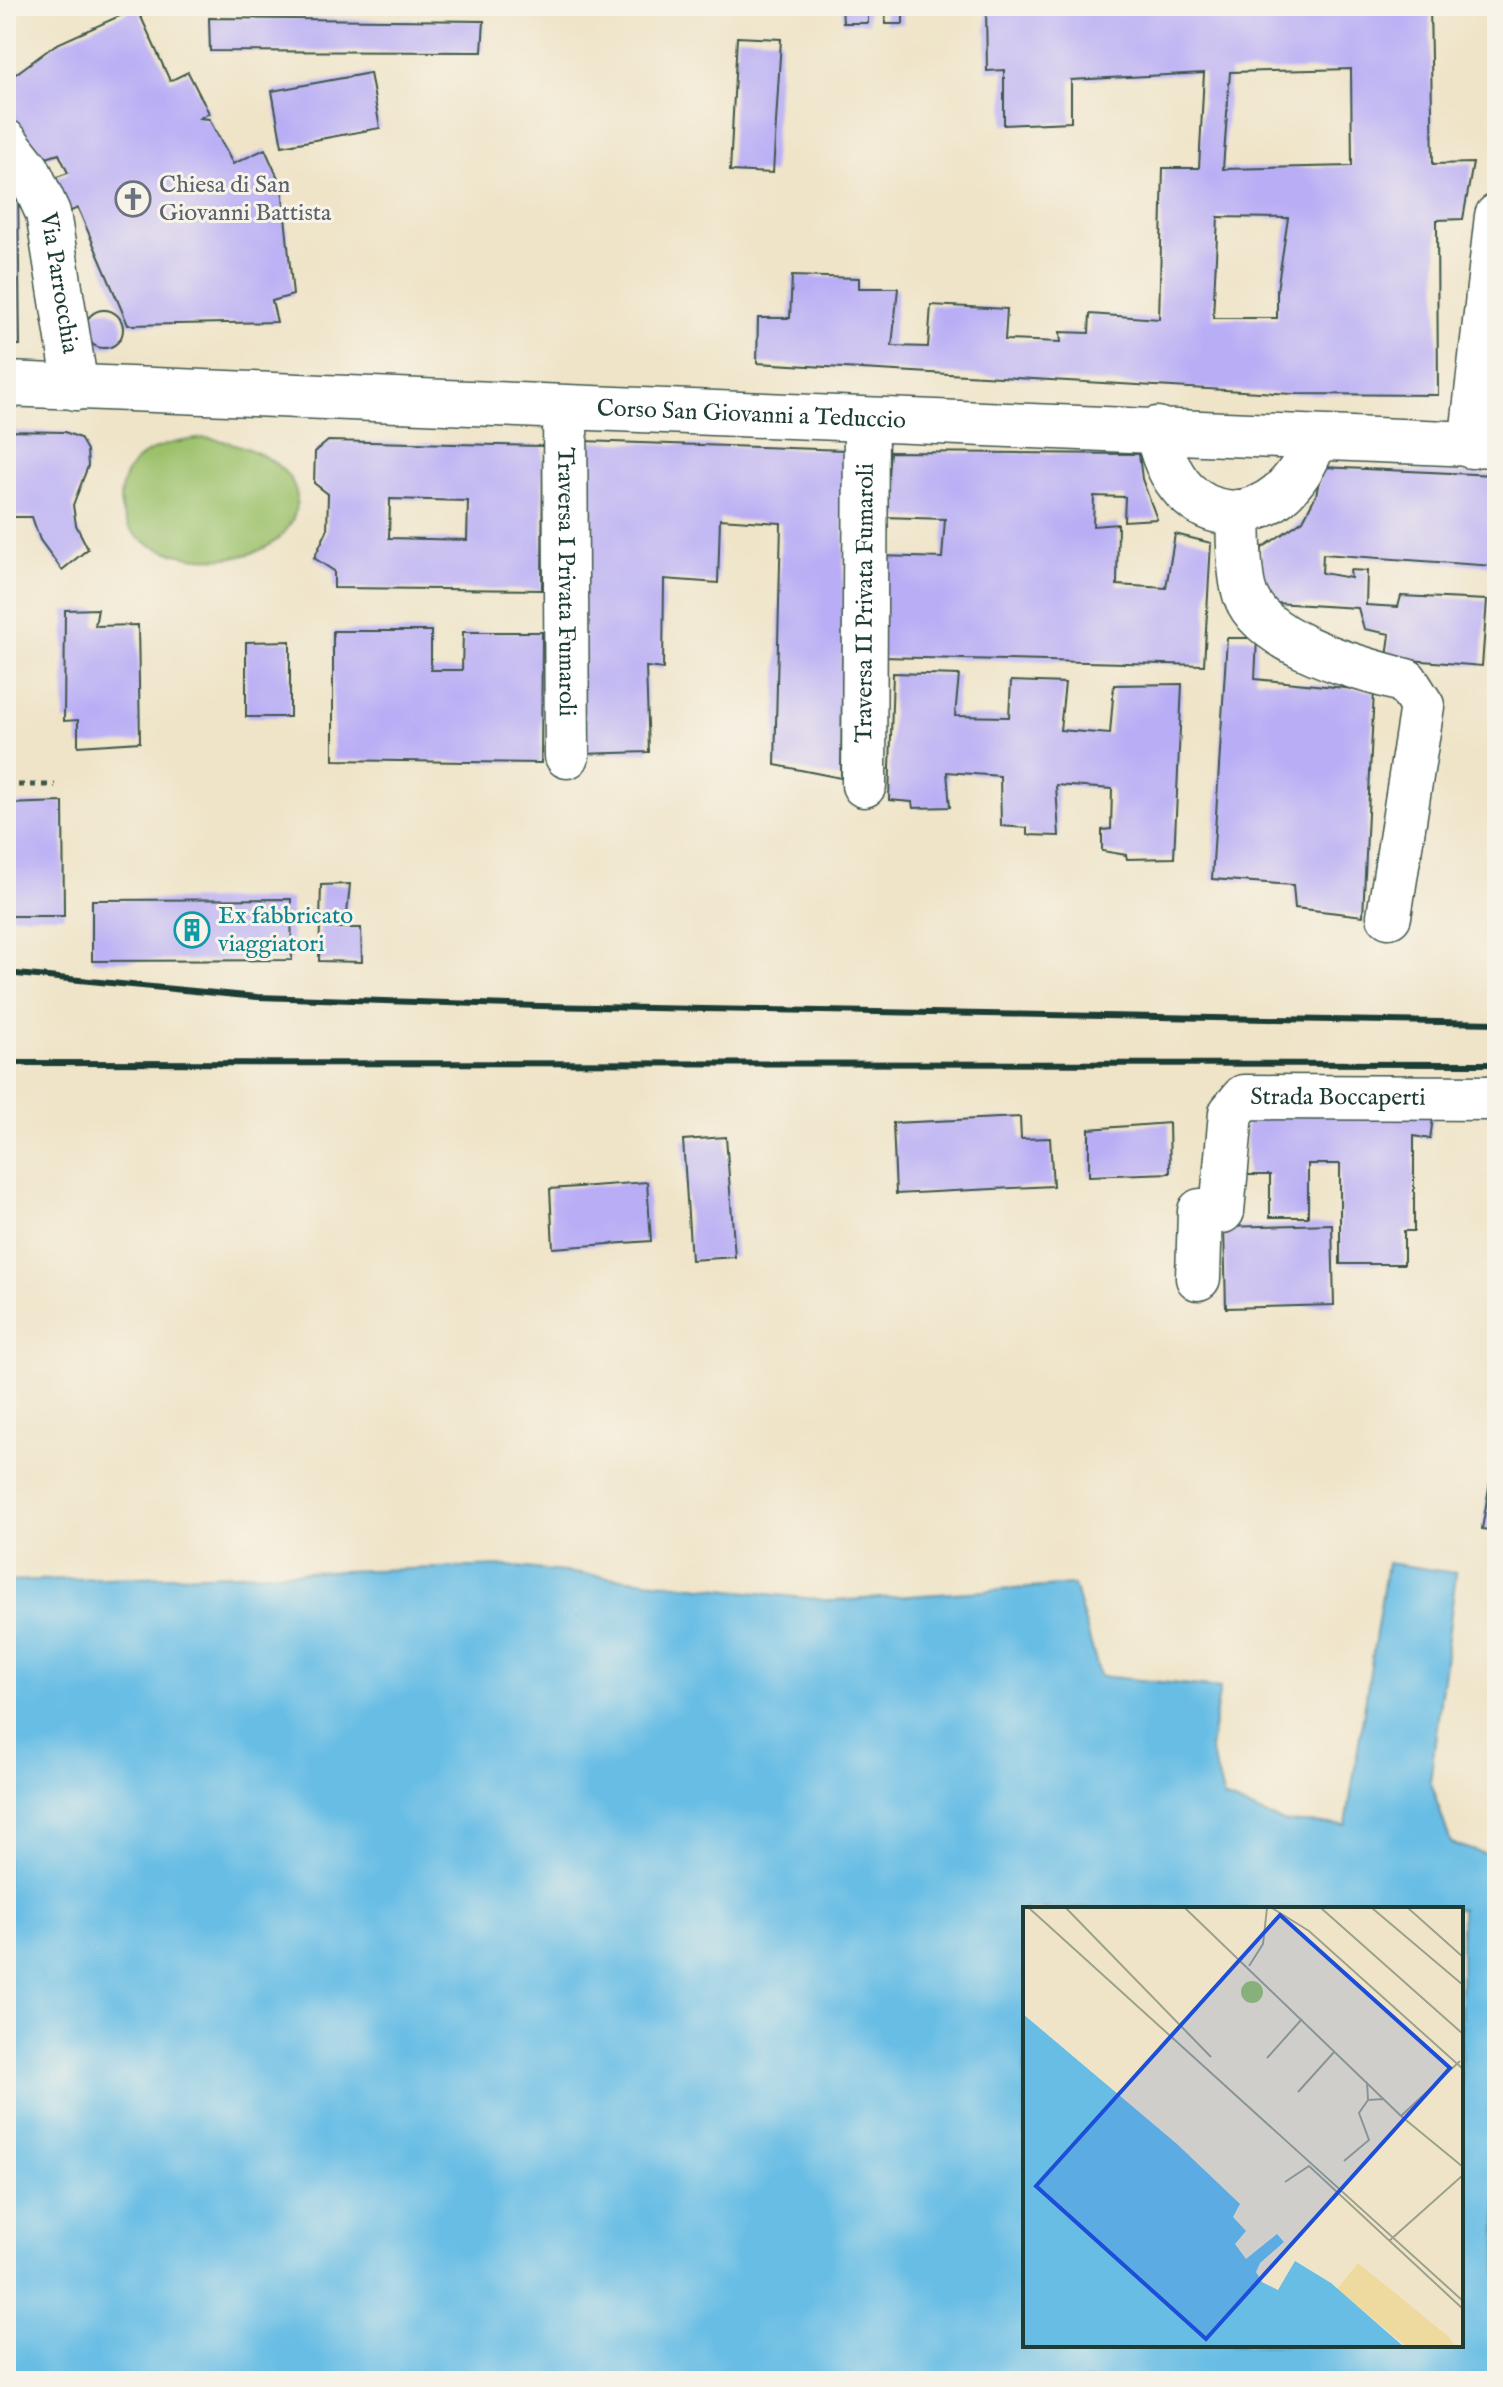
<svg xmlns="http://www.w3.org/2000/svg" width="1503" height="2387" font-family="'IM FELL English',serif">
  <rect width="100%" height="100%" fill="#f7f3e8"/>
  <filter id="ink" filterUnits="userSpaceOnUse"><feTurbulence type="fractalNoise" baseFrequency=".0125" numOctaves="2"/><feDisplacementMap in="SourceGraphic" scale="16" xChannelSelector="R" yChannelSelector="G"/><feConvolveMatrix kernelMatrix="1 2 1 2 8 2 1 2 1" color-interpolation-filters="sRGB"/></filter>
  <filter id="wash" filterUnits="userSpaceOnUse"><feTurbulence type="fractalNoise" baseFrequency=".006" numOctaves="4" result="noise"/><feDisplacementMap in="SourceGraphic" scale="32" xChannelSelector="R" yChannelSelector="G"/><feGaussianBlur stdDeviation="1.8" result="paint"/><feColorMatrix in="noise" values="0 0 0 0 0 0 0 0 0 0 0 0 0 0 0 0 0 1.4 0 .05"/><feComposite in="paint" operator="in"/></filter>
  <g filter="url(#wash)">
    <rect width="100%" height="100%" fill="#efe4c8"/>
    <path fill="#9cc16b" stroke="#5e7f50" stroke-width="2" d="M205,438C245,442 322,471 289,526C263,570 174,565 138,537C113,516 115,477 141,457C159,443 183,441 205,438Z"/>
    <path fill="#68bde5" stroke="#447d8c" stroke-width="2" fill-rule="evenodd" d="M1387,1563L1456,1573L1430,1782L1451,1843L1497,1858V2381H6V1581L507,1566L833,1601L1074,1585L1100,1676L1220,1688L1210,1748L1224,1798L1282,1822L1346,1825ZM1025,1909H1461V2345H1025Z"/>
    <g id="blocks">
      <g fill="#b9aef5" fill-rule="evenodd">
        <path d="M842,6H868V23H843Z"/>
        <rect x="885" y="6" width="18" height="18"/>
        <path d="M986,6H1430L1433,164L1473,163L1463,219L1437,220L1438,395L1293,394L757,363L758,318H790L792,276L859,278V288H898L892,346L928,347L931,305L1007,309L1005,340L1061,342L1060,332L1089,333L1090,314L1159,319L1163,168H1199L1204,73L1071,80V122L1004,125V70L987,71ZM1351,69L1352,166L1223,169L1230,72ZM1218,217L1288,218L1277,290V318H1213Z"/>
        <path d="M137,8L170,81L188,72L209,113L200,118L209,119L233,164L265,149L282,187L293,295L272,301L277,322L128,325L78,208L64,214L51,179L68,173L59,154L33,162L6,123V81L55,45Z"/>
        <path d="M209,18L484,21L482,52L210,51Z"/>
        <path d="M737,37L781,39L773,173L730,171Z"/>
        <path d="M370,73L380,128L282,146L272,91Z"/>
        <path d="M6,174L18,183L20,345H6Z"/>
        <circle cx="104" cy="329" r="19"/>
        <path d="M6,431L65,432L80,438L87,450L88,466L73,505L76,525L88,549L62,570L40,540L32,517H6Z"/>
        <path d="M328,441L543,446L542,590L334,588V571L314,558L327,531L328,494L314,483L315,452ZM390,499L468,501L467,540L389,538Z"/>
        <path d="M583,441L845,450L841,778L775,765L781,523L720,519L718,583L664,579L663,669L646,667L649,752L579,754Z"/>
        <path d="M890,452L1139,454L1142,479L1157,519L1124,521L1125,497L1094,496L1093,526L1118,524L1117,585L1166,588L1175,534L1211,543L1204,665L882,657V556L942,558L945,519L884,517Z"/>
        <path d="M1322,467L1494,475V566L1323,554L1322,573L1351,578L1350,570L1367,571L1366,605L1398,607L1401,596L1487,600L1482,666L1387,658L1390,634L1364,629L1358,608L1258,602L1262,548L1303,520L1316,495Z"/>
        <path d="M98,609L95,626L138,625L140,742L78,746V720L64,721L65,610Z"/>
        <path d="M333,631H431V670H462L463,632H542L541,763L333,760Z"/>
        <path d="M1227,638H1257L1255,679L1374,691L1363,916L1295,908L1293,885L1212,879Z"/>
        <path d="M290,641V717H246V642Z"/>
        <path d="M893,673L959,675L955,716L1009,717L1011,681L1065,683L1060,730L1110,734L1114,685L1182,684L1174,858L1127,859L1126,855L1102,851V830L1111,829L1112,789L1056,785L1059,836L1027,835V828L1001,826L1000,776L947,772L950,807L913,808L912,802L889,800Z"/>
        <path d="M63,802L64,916H6V804Z"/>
        <path d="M350,884L347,914L334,915V928H361L362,962L319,961L321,885Z"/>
        <path d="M291,899L292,960L92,961V900Z"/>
        <path d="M1246,1112H1434L1430,1139L1414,1136V1231H1404V1264H1340V1164H1308V1217H1270V1175H1247Z"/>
        <path d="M1020,1117L1021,1139L1050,1138L1053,1186L896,1194L893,1123Z"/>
        <path d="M1169,1123L1170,1173L1089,1176V1129Z"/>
        <path d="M726,1137L735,1257L691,1260L683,1140Z"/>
        <path d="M647,1182L651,1241L553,1248L550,1189Z"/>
        <path d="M1332,1224L1334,1305L1226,1308L1224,1227Z"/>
        <path d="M1495,1452H1497V1531L1482,1529Z"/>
      </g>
    </g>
  </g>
  <g filter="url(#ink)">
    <use href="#blocks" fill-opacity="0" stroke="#3e564a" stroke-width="2"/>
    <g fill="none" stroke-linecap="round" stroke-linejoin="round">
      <defs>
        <g id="minor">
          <path id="s1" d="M6,142L28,170L48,213L76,388"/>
          <path id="s2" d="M565,408L567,756"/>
          <path d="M1157,429C1175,538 1281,539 1315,439"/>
          <path d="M1471,446L1497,216"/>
          <path d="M1238,514C1239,537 1238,564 1243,587C1254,643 1358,668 1406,681L1422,706L1389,916"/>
          <path id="s3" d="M864,785L866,421"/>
          <path id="s4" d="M1198,1278L1200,1211H1222L1231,1113L1244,1097L1497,1098"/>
        </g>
        <g id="major">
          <path id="s5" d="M6,384L1497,445"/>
        </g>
      </defs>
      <use href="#minor" stroke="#3e564a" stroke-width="47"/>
      <use href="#major" stroke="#3e564a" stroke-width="47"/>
      <path stroke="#3e564a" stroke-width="5" stroke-dasharray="6 6" stroke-linecap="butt" d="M6,785H55"/>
      <use href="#minor" stroke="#fff" stroke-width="44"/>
      <use href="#major" stroke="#fff" stroke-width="44"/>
      <g stroke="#1f3d34" stroke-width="6">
        <path d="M6,973L257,997L539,1006L1497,1023"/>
        <path d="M6,1063L1497,1064"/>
      </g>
    </g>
  </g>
  <defs>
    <symbol id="church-ring" viewBox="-11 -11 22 22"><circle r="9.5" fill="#f7f3e8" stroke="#6b7280" stroke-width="1.5"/><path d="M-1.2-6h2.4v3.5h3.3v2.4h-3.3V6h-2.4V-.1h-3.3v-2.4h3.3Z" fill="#6b7280"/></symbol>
    <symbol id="building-ring" viewBox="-11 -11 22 22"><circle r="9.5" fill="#f7f3e8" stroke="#0f9aa8" stroke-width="1.5"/><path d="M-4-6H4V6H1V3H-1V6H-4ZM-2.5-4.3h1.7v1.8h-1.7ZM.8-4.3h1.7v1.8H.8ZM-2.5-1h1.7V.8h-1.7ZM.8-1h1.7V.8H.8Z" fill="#0f9aa8"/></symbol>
  </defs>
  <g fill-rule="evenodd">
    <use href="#church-ring" x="113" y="179" width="40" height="40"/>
    <use href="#building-ring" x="172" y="910" width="40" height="40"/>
  </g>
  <g text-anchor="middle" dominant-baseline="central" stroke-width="6" stroke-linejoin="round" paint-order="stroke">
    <g font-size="24" fill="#5b616d" stroke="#f7f3e8" text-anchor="start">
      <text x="159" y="185">Chiesa di San<tspan x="159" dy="28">Giovanni Battista</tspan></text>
    </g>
    <g font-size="24" fill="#1f3d34" stroke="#f7f3e8">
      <text stroke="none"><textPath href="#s1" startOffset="154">Via Parrocchia</textPath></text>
      <text stroke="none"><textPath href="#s5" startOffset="746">Corso San Giovanni a Teduccio</textPath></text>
      <text stroke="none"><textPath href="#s2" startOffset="174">Traversa I Privata Fumaroli</textPath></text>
      <text stroke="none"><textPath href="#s3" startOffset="182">Traversa II Privata Fumaroli</textPath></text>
      <text stroke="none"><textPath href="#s4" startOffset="302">Strada Boccaperti</textPath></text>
    </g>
    <g font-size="24" fill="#0d838f" stroke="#f7f3e8" text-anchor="start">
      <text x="218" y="916">Ex fabbricato<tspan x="218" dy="28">viaggiatori</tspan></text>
    </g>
  </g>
  <g transform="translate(1023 1907)">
    <rect width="440" height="440" fill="#efe4c8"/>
    <path d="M218 85a11 11 0 1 1 22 0a11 11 0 1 1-22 0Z" fill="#9cc16b"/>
    <path d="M335,356L426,430L432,439H383L314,382Z" fill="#eeda9e"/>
    <path d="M0,107L154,237L217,297L210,310L223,324L212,337L223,352L254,327L261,335L237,356L233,365L239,375L255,383L272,354L308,376L380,439H0Z" fill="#68bde5"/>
    <path fill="none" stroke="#9ca18d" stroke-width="2" d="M6,1L440,394M43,1L188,150M162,1L378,209L440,260M249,1L286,24L440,162M298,1L440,127M349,1L440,78M385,1L440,50M226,59L240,37L244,1M244,151L279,112M344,175L345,193L361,192M275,185L312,144M378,209L437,154M321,254L346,233L336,206L345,193M262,275L286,259L440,402M366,334L440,268"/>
    <path fill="#1d4ed8" fill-opacity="0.15" stroke="#1d4ed8" stroke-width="4" d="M257,8L427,161L183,432L13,279Z"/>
    <rect width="440" height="440" fill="none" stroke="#1f3d34" stroke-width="4"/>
  </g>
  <rect width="1503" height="2387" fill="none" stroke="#f7f3e8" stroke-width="32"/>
</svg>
